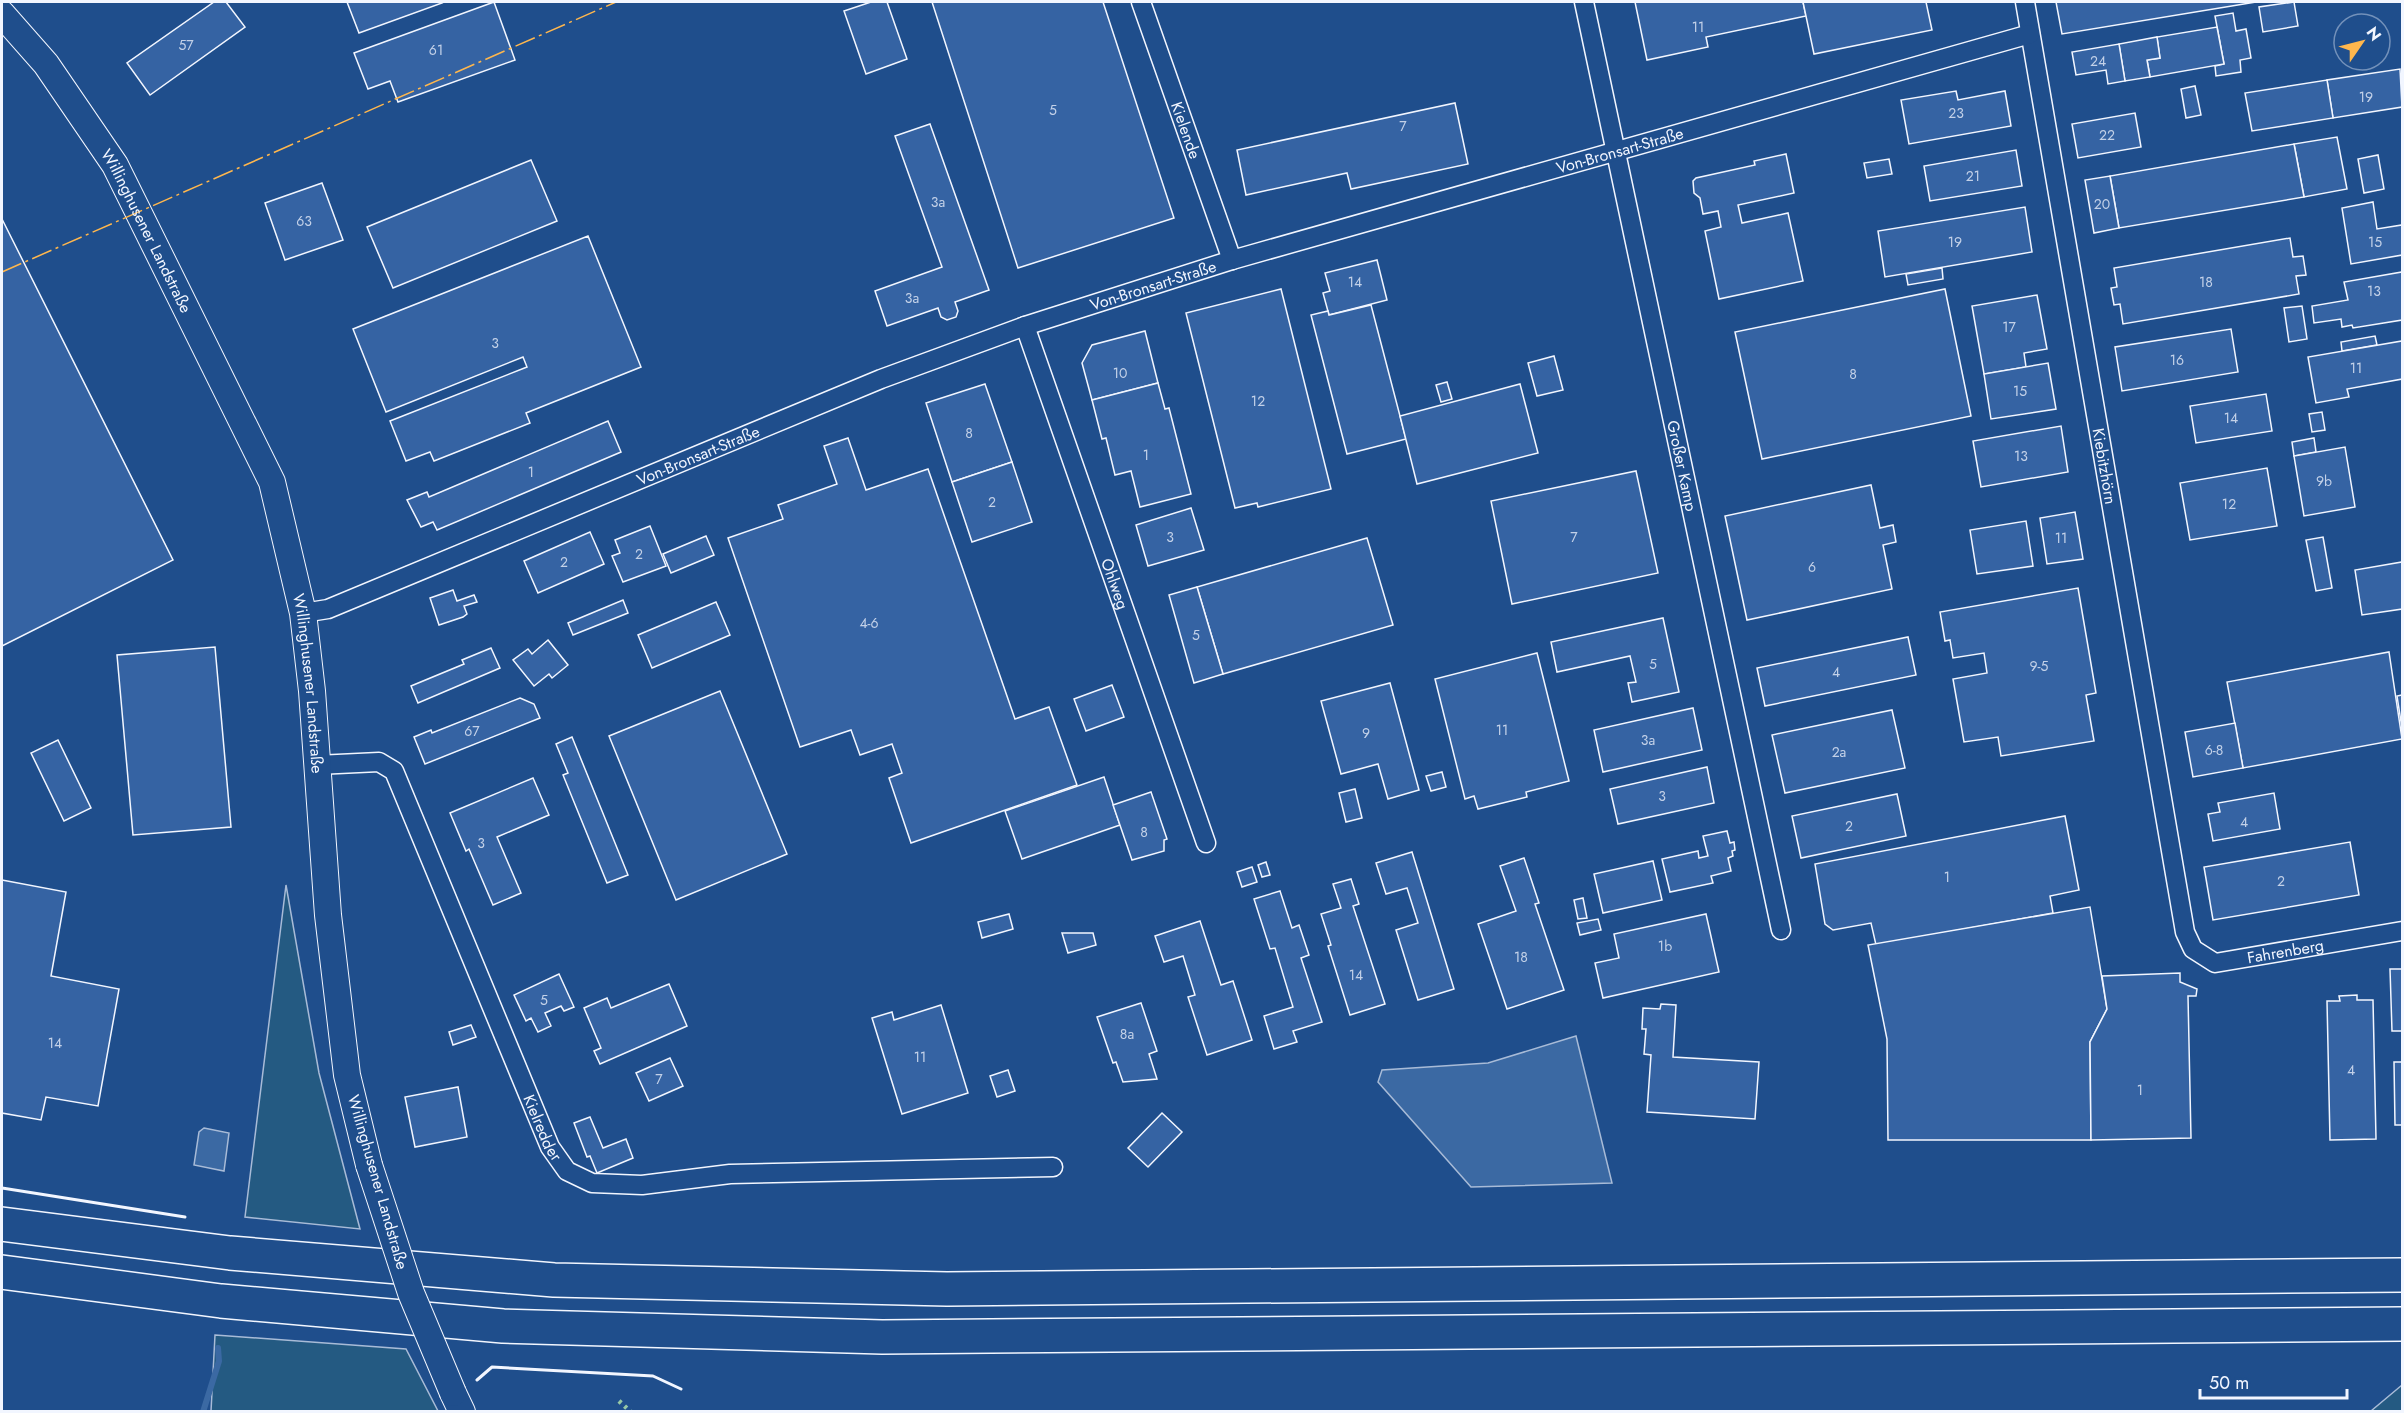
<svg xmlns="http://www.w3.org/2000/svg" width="2404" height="1413" font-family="Jost,sans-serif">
  <rect width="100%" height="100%" fill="#1f4e8c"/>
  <g fill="#245a82" stroke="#a8bbd7" stroke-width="1.5">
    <path d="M286,885L319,1073L360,1229L245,1217Z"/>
    <path d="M215,1335L406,1349L438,1411H211Z"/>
    <path d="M2402,1385V1411H2371Z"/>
  </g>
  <g fill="#3b69a3" stroke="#a8bbd7" stroke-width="1.5">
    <path d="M1576,1036L1612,1183L1471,1187L1378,1082L1382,1070L1488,1063Z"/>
    <path d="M204,1128L229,1133L224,1171L194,1165L199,1132Z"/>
  </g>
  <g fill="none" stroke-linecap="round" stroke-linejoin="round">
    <path stroke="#3b69a3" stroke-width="6" d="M203,1412L219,1361L218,1348"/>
  </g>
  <g fill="#3563a3" stroke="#f2f6ff" stroke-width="1.5">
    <path d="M214,2H226L245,27L150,95L127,63Z"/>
    <path d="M347,2H441L442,3L359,33Z"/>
    <path d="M494,2L515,60L398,102L390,81L368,89L354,53Z"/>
    <path d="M871,2H887L907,59L866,74L844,11Z"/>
    <path d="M932,2H1103L1174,218L1018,268Z"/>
    <path d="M1635,2H1803L1806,16L1706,37L1708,47L1647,60Z"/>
    <path d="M1803,2H1926L1932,30L1814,54Z"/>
    <path d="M2056,2H2256L2062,34Z"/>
    <path d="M2294,2L2298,26L2263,32L2259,7Z"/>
    <path d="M2233,13L2236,31L2246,29L2251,58L2240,60L2241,72L2216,76L2215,66L2224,64L2215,16Z"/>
    <path d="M2217,27L2224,64L2150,77L2147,60L2160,58L2157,37Z"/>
    <path d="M2157,37L2160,58L2147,60L2150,77L2125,81L2119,44Z"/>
    <path d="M2119,44L2125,81L2108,84L2106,70L2076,75L2072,52Z"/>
    <path d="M2400,69L2402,107L2333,118L2327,80Z"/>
    <path d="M2327,80L2333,118L2252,131L2245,93Z"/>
    <path d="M2195,86L2201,115L2186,118L2181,89Z"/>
    <path d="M1956,91L1958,100L2005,91L2011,126L1909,144L1901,100Z"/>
    <path d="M1455,103L1468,164L1351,189L1347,173L1246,195L1237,150Z"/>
    <path d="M2135,113L2141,147L2078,158L2072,124Z"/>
    <path d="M930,124L989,290L955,302L958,311L956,317L947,320L941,317L938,308L887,326L875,291L942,267L895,136Z"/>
    <path d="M2337,137L2347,189L2304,197L2294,144Z"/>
    <path d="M2294,144L2304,197L2119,228L2110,176Z"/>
    <path d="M2016,150L2022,186L1930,201L1924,166Z"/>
    <path d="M1786,154L1794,193L1738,205L1742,223L1788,213L1803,281L1719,299L1705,231L1721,227L1718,211L1703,214L1700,198L1694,193L1693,181L1696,178L1755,165L1754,161Z"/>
    <path d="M2378,155L2384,189L2364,193L2358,159Z"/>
    <path d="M1889,159L1892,174L1867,178L1864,163Z"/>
    <path d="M531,160L557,221L393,288L367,227Z"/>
    <path d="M2110,176L2119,228L2094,233L2085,180Z"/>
    <path d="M322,183L343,240L285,260L265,203Z"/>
    <path d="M2373,202L2377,229L2402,225V255L2351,264L2342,208Z"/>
    <path d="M2025,207L2032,252L1885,277L1878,231Z"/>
    <path d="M2,219L173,560L2,646Z"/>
    <path d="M588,236L641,367L526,413L530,423L434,461L430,452L406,461L390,421L527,367L523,357L386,412L353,329Z"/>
    <path d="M2290,238L2293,257L2303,256L2306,275L2296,276L2299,294L2123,324L2120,304L2114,305L2111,288L2117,287L2114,268Z"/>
    <path d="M1377,260L1387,300L1329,315L1323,293L1330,291L1325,273Z"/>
    <path d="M1942,268L1943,279L1908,285L1906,274Z"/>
    <path d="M2402,272V320L2353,328L2352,325L2342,327L2341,319L2314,323L2312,306L2348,300L2344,282Z"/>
    <path d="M1281,289L1331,489L1258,507L1257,503L1235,508L1186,313Z"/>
    <path d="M1945,289L1971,416L1762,459L1735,332Z"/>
    <path d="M2037,295L2047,349L2024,353L2026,367L1984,374L1972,306Z"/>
    <path d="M1371,305L1406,439L1347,454L1311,315L1328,311L1329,315Z"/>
    <path d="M2302,306L2307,339L2289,342L2284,308Z"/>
    <path d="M2231,329L2238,372L2122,391L2115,347Z"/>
    <path d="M1145,331L1158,383L1092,400L1082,363L1092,345Z"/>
    <path d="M2375,336L2377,345L2342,351L2341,342Z"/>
    <path d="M2402,341V379L2347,389L2349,397L2316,403L2308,357Z"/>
    <path d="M1554,356L1563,390L1537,396L1528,363Z"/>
    <path d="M2048,363L2056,409L1991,419L1984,374Z"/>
    <path d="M1447,382L1452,399L1441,402L1436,385Z"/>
    <path d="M1158,383L1165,409L1169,408L1191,494L1140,507L1131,471L1115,475L1106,438L1102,439L1092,400Z"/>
    <path d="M985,384L1012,462L952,482L926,403Z"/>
    <path d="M1520,384L1538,453L1417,484L1400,416Z"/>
    <path d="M2266,394L2272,431L2196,443L2190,406Z"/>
    <path d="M2322,412L2325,430L2312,432L2309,414Z"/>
    <path d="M608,421L621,452L437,530L433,522L421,527L407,500L427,492L429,497Z"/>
    <path d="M2061,426L2068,472L1981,487L1973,441Z"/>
    <path d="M848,438L866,490L928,469L1015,719L1049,707L1077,785L911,843L889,778L902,773L892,744L860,755L851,730L800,747L728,538L783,519L778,505L837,484L824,446Z"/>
    <path d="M2314,438L2316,452L2294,456L2292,442Z"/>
    <path d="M2345,447L2355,507L2304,516L2294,456Z"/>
    <path d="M1012,462L1032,522L972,542L952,482Z"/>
    <path d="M2267,468L2277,526L2190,540L2180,483Z"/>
    <path d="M1636,471L1658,573L1512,604L1491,501Z"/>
    <path d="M1871,485L1880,528L1893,525L1896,542L1883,545L1892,589L1747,620L1725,516Z"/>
    <path d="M1191,508L1204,550L1148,566L1136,525Z"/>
    <path d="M2075,512L2083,559L2047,564L2040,518Z"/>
    <path d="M2026,521L2033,566L1977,574L1970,530Z"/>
    <path d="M650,526L666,566L623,582L612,556L620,553L615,540Z"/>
    <path d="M590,532L604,564L538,593L524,561Z"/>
    <path d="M706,536L714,555L671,573L663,554Z"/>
    <path d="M2323,537L2332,588L2316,591L2306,540Z"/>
    <path d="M1367,538L1393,625L1223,674L1197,587Z"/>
    <path d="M2402,562V609L2362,615L2355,570Z"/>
    <path d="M1197,587L1223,674L1194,683L1169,595Z"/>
    <path d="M2078,588L2096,693L2086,695L2094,741L2001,756L1998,737L1964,742L1953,679L1987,673L1984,653L1953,658L1950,640L1945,641L1940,612Z"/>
    <path d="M453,590L457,601L474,595L477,602L464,606L467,614L463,617L439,625L430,598Z"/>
    <path d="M623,600L628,613L573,635L568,623Z"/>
    <path d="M716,602L730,635L652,668L638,635Z"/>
    <path d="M1663,618L1679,692L1632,702L1628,683L1636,682L1630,656L1557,672L1551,642Z"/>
    <path d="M1908,637L1916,675L1765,706L1757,668Z"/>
    <path d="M548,640L568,665L552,678L549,674L534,686L513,660L528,649L532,654Z"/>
    <path d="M215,647L231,827L133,835L117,655Z"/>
    <path d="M491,648L500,668L418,703L411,686L464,664L462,660Z"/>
    <path d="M2389,652L2402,739L2243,768L2227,682Z"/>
    <path d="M1537,653L1569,781L1526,792L1527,797L1478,809L1474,796L1465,799L1435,679Z"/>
    <path d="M1390,683L1419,790L1388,799L1378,764L1341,774L1321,701Z"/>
    <path d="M1112,685L1124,717L1086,731L1074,699Z"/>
    <path d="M720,691L787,854L676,900L609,736Z"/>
    <path d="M2402,695V728L2397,696Z"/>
    <path d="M520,698L534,704L540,718L425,764L414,737L431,730L432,733Z"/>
    <path d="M1693,708L1702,750L1603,772L1594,730Z"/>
    <path d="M1892,710L1905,768L1785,793L1772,735Z"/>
    <path d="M2235,723L2243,768L2193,777L2185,732Z"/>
    <path d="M572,737L628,875L607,883L563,775L568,773L556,744Z"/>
    <path d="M58,740L91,808L64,821L31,753Z"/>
    <path d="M1707,767L1714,803L1618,824L1610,789Z"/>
    <path d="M1442,772L1446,787L1431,791L1426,776Z"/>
    <path d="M1104,777L1120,825L1022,859L1005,811Z"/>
    <path d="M533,778L549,815L497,837L521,893L493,905L469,849L466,851L450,813Z"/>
    <path d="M1355,789L1362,818L1346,822L1339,793Z"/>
    <path d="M1151,792L1167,839L1164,840V851L1132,860L1113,805Z"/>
    <path d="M2274,793L2280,829L2213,841L2208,814L2220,812L2218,803Z"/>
    <path d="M1897,794L1906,836L1801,858L1792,816Z"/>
    <path d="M2065,816L2079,890L2050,896L2053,913L1876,945L1871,923L1833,930L1825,924L1815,864Z"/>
    <path d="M1727,831L1730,843L1734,842L1735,850L1732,851L1733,856L1728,858L1731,871L1711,876L1713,883L1670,892L1662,859L1698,851L1699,858L1708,856L1703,836Z"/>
    <path d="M2350,842L2359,895L2213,920L2204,867Z"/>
    <path d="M1412,852L1454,989L1418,1000L1396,930L1418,923L1407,888L1386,894L1376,863Z"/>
    <path d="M1524,858L1539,903L1535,904L1564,990L1507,1009L1478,924L1516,911L1500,866Z"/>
    <path d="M1653,861L1662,900L1603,913L1594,874Z"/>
    <path d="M1266,862L1270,875L1262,877L1258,865Z"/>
    <path d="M1252,867L1257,882L1242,887L1237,872Z"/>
    <path d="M1351,879L1359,904L1353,906L1385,1004L1350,1015L1328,946L1331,945L1321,914L1341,908L1333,884Z"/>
    <path d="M2,880L66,892L51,976L119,989L98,1106L46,1097L41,1120L2,1113Z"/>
    <path d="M1280,891L1292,928L1299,925L1309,955L1301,958L1322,1022L1293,1031L1297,1042L1274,1049L1264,1016L1293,1007L1275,948L1270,949L1254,899Z"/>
    <path d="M1583,898L1587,918L1578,919L1574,900Z"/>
    <path d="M2090,907L2107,1009L2090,1042L2091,1140H1888L1887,1039L1868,945Z"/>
    <path d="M1009,914L1013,929L982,938L978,922Z"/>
    <path d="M1706,914L1719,972L1603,998L1595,963L1619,958L1614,934Z"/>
    <path d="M1598,919L1601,930L1580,935L1577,923Z"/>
    <path d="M1200,921L1221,985L1233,981L1252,1040L1207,1055L1188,997L1195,995L1183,956L1164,962L1155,936Z"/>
    <path d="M1062,933H1093L1096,945L1068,953Z"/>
    <path d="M2390,969H2402V1031H2392Z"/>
    <path d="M2180,973V982L2197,989L2196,996H2188L2191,1138L2091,1140L2090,1042L2107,1009L2102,976Z"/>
    <path d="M559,974L574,1007L564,1011L561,1006L545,1013L551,1026L538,1032L531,1018L526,1021L514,995Z"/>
    <path d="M669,984L687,1026L600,1064L594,1051L601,1048L584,1008L607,998L611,1008Z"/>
    <path d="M2357,995V1000H2373L2376,1139L2330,1140L2327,1001H2340L2339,996Z"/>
    <path d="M1141,1003L1157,1051L1149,1054L1157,1079L1123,1082L1116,1062L1113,1063L1097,1017Z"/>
    <path d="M1661,1004L1676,1005L1673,1057L1759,1062L1755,1119L1647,1112L1651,1055L1644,1054L1646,1029H1642L1643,1008L1660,1009Z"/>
    <path d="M941,1005L968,1093L902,1114L872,1018L892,1012L894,1020Z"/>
    <path d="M471,1025L476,1037L453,1045L449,1032Z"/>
    <path d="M670,1058L683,1086L649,1101L636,1073Z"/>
    <path d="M2394,1062H2402V1125H2395Z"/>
    <path d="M1008,1070L1015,1091L997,1097L990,1076Z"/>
    <path d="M458,1087L467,1137L415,1147L405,1097Z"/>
    <path d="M1162,1113L1182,1132L1148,1167L1128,1148Z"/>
    <path d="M590,1117L603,1148L626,1139L633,1158L597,1173L590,1156L587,1157L574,1123Z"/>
  </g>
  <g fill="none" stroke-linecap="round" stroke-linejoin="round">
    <defs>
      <g id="street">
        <path id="s1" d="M1141,2L1232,260"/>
        <path id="s2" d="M1584,2L1781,930"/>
        <path id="s3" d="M2025,2L2185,932L2193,949L2215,963L2402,931"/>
        <path id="s4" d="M1025,326L1206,843"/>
        <path id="s5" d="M303,613L328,609L881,379L1025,326L1232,260L2030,34"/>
        <path id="s6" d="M317,765L379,762L394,771L550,1147L567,1171L592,1183L642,1185L730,1174L1053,1167"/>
      </g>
      <g id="secondary">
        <path id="s7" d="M2,14L46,64L115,165L272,482L303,613L312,691L328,915L347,1075L369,1165"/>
        <path d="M453,1393L462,1412"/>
      </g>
      <g id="highway">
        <path d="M2,1224L230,1253L554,1280L947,1289L2402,1275"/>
        <path d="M2,1272L221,1301L503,1326L882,1337L2402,1324"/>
      </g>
    </defs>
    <use href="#street" stroke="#f2f6ff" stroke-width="21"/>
    <use href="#secondary" stroke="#f2f6ff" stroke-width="28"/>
    <use href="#highway" stroke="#f2f6ff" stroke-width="36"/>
    <use href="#street" stroke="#1f4e8c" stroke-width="18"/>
    <use href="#secondary" stroke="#1f4e8c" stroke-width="26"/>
    <use href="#highway" stroke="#1f4e8c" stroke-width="33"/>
    <defs>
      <path id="secondary-bridge" d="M369,1165L411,1293L453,1393"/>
    </defs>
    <use href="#secondary-bridge" stroke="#f2f6ff" stroke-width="28" stroke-linecap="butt"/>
    <use href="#secondary-bridge" stroke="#1f4e8c" stroke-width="26"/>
    <path stroke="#97c8a6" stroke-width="4.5" stroke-dasharray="3 4.5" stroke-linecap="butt" d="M619,1401L631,1412"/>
    <g stroke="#f2f6ff" stroke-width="3">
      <path d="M2,1188L185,1217"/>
      <path d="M477,1380L492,1367L653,1376L681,1389"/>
    </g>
    <path stroke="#ffb74d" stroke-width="1.5" stroke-dasharray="21 4.5 3 4.5" stroke-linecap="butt" d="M2,272L616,2"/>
  </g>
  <g text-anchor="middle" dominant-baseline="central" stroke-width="4.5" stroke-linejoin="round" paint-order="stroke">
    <g font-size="14" fill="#c3d1e8">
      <text x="1698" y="27">11</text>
      <text x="186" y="45">57</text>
      <text x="436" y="50">61</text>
      <text x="2098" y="61">24</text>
      <text x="2366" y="97">19</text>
      <text x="1053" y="110">5</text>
      <text x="1956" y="113">23</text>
      <text x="1403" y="126">7</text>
      <text x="2107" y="135">22</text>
      <text x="1973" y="176">21</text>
      <text x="938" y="202">3a</text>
      <text x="2102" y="204">20</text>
      <text x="304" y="221">63</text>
      <text x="1955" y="242">19</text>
      <text x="2375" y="242">15</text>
      <text x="1355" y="282">14</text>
      <text x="2206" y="282">18</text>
      <text x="2374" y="291">13</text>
      <text x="912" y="298">3a</text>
      <text x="2009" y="327">17</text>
      <text x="495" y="343">3</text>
      <text x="2177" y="360">16</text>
      <text x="2356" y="368">11</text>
      <text x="1120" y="373">10</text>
      <text x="1853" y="374">8</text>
      <text x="2020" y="391">15</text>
      <text x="1258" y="401">12</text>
      <text x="2231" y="418">14</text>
      <text x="969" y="433">8</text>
      <text x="1146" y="455">1</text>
      <text x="2021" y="456">13</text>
      <text x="531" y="472">1</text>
      <text x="2324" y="481">9b</text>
      <text x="992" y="502">2</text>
      <text x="2229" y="504">12</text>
      <text x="1170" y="537">3</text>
      <text x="1574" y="537">7</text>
      <text x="2061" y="538">11</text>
      <text x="639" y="554">2</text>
      <text x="564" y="562">2</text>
      <text x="1812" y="567">6</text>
      <text x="869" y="623">4-6</text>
      <text x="1196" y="635">5</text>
      <text x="1653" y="664">5</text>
      <text x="2039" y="666">9-5</text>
      <text x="1836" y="672">4</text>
      <text x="1502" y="730">11</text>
      <text x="472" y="731">67</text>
      <text x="1366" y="733">9</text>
      <text x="1648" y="740">3a</text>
      <text x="2214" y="750">6-8</text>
      <text x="1839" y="752">2a</text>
      <text x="1662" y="796">3</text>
      <text x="2244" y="822">4</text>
      <text x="1849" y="826">2</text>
      <text x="1144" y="832">8</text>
      <text x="481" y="843">3</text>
      <text x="1947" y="877">1</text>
      <text x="2281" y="881">2</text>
      <text x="1665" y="946">1b</text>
      <text x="1521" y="957">18</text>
      <text x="1356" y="975">14</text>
      <text x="544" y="1000">5</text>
      <text x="1127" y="1034">8a</text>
      <text x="55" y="1043">14</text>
      <text x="920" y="1057">11</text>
      <text x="2351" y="1070">4</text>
      <text x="659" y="1079">7</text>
      <text x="2140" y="1090">1</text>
    </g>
    <g font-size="16" fill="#f2f6ff" stroke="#1f4e8c">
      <text stroke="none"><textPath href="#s1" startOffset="136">Kielende</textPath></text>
      <text stroke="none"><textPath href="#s5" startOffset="1398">Von-Bronsart-Straße</textPath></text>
      <text stroke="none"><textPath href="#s7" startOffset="262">Willinghusener Landstraße</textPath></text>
      <text stroke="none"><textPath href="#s5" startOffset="912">Von-Bronsart-Straße</textPath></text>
      <text stroke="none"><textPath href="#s5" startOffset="426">Von-Bronsart-Straße</textPath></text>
      <text stroke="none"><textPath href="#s2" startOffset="474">Großer Kamp</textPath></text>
      <text stroke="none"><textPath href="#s3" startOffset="471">Kiebitzhörn</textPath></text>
      <text stroke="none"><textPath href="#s4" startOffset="273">Ohlweg</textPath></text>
      <text stroke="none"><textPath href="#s7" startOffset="748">Willinghusener Landstraße</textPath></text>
      <text stroke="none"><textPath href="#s3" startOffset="1060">Fahrenberg</textPath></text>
      <text stroke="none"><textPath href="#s6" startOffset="466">Kielredder</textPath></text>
      <text transform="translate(378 1182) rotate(74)">Willinghusener Landstraße</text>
    </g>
  </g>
  <rect width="2404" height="1413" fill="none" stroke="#f2f6ff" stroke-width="6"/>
  <g transform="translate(2362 42) rotate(55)"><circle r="28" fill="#1f4e8c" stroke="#7391ba" stroke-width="1.5"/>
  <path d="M0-4.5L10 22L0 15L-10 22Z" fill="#ffb74d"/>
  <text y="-9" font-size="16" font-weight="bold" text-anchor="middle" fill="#f2f6ff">N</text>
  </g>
  <path d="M2200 1389v9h147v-9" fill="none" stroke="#f2f6ff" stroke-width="3"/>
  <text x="2209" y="1389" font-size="18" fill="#f2f6ff" stroke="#1f4e8c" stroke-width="4.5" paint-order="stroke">50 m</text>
</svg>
